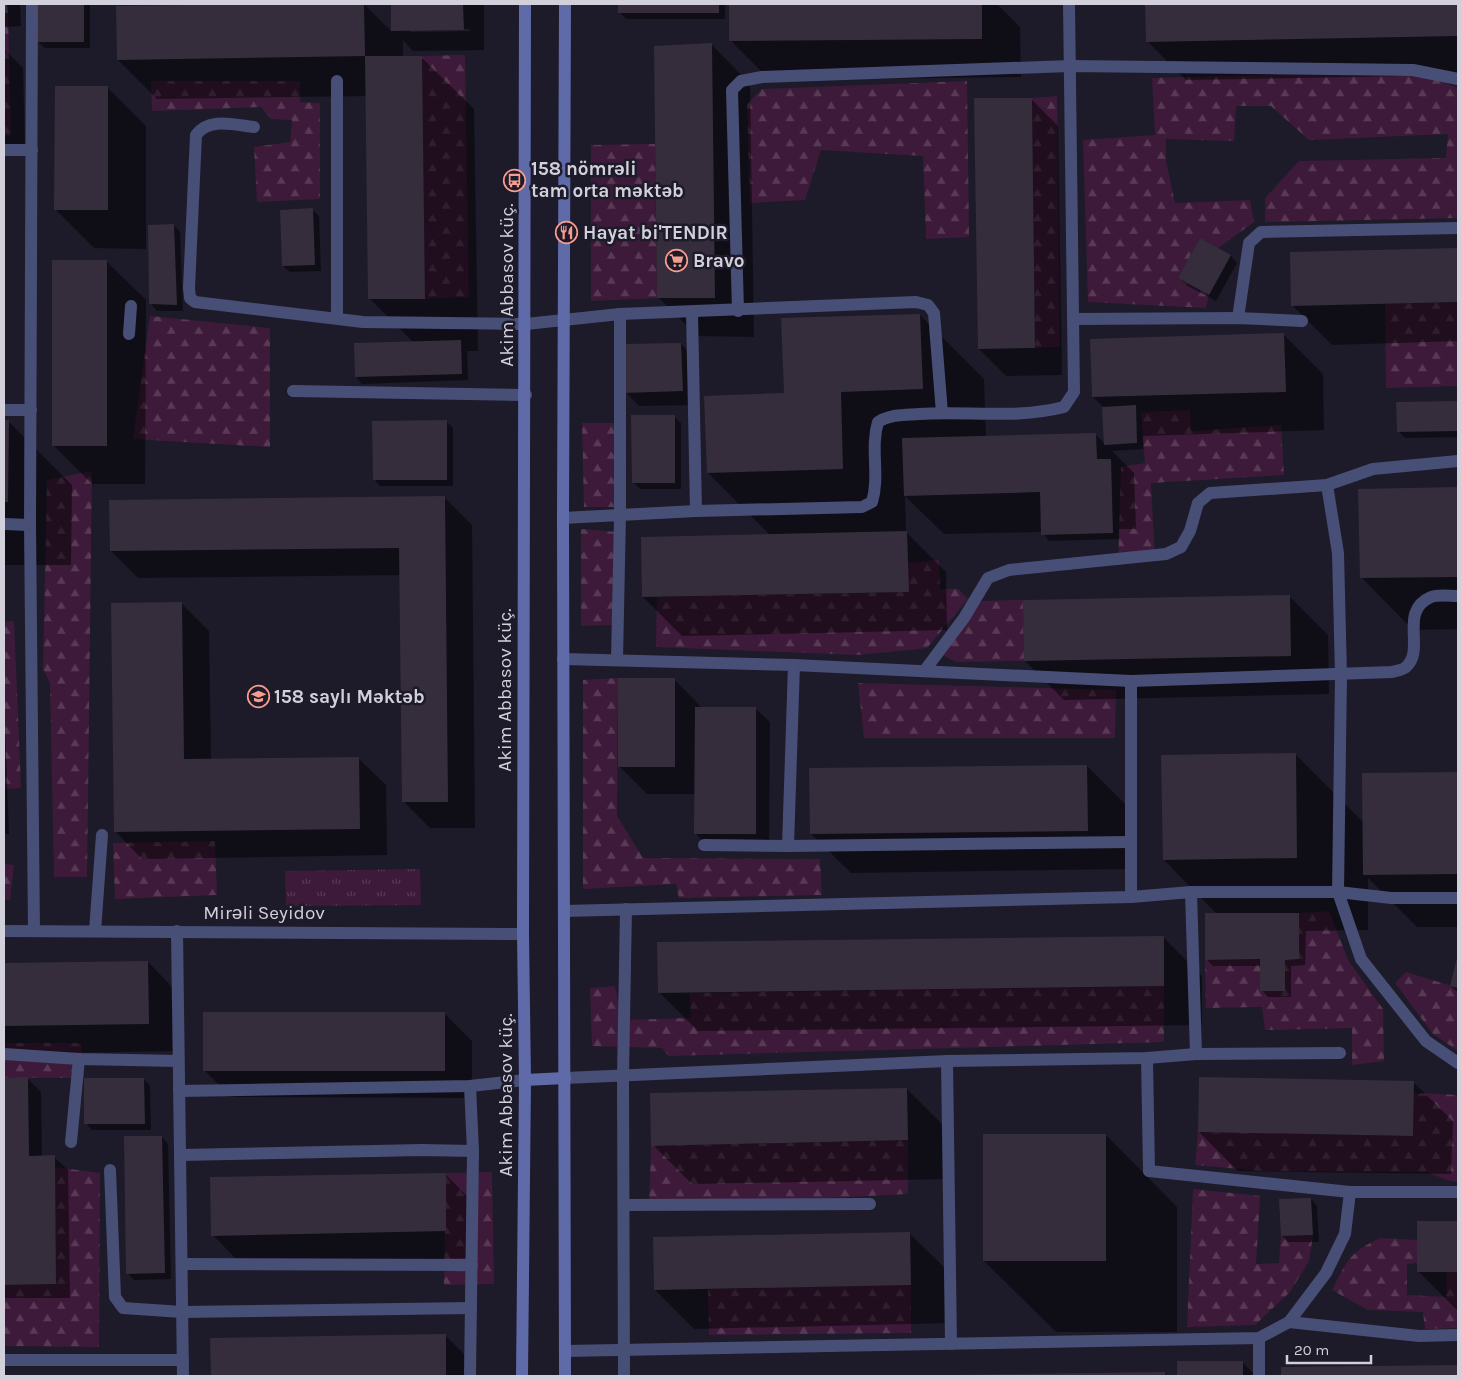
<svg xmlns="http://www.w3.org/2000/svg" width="1462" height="1380" font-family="Karla,sans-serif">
  <defs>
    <pattern id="grass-tufts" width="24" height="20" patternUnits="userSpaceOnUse" patternTransform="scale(1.25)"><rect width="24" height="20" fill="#3d1a39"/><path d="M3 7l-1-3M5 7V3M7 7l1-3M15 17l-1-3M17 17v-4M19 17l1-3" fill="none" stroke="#583a55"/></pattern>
    <pattern id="forest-firs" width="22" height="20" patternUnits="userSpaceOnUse" patternTransform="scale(1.25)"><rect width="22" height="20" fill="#3d1a39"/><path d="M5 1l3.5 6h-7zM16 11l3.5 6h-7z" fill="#583a55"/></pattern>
  </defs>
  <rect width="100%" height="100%" fill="#1d1a29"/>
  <path fill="url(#grass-tufts)" d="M420,869L421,905L286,906L285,871Z"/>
  <g fill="url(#forest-firs)">
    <path d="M4,13H8L11,136H4Z"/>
    <path d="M465,55L469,297L425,299L422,56Z"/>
    <path d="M1416,71L1458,88V218L1265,222V198L1299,161L1446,158L1448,134L1309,140L1271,106H1236L1234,141L1166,139V161L1175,203L1250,200L1254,222L1218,248L1200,238L1178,278L1209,295L1206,308L1088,302L1083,140L1155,135L1152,78Z"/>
    <path d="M151,81H300V102L320,103V199L257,202L254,147L290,142L292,120L271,119L261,107L152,111Z"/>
    <path d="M967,81L969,237L926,239L923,156L821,150L805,200L750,203L747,104L762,89Z"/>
    <path d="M1057,96L1060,347L1035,348L1032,98Z"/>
    <path d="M655,144L657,298L591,301V145Z"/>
    <path d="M1458,302V386L1386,388L1385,304Z"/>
    <path d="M150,316L270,328V447L133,439Z"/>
    <path d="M1190,410L1191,431L1281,425L1284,475L1151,483L1155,559L1118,565L1121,467L1145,463L1141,412Z"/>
    <path d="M582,423H620L621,507H584Z"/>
    <path d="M92,471L87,877H54L50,683L43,669L47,480Z"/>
    <path d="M581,529L617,532L615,625L581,626Z"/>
    <path d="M939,560L940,589H958L968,599L927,648L859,655L656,647L657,597L908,592V563Z"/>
    <path d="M1023,600L1024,661L956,662L941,654L982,601Z"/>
    <path d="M14,621L21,788L4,789V622Z"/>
    <path d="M618,678L617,816L643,858L820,859L822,895L679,898L676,884L583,889V680Z"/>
    <path d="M858,683L1116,690L1115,738H864Z"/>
    <path d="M215,841L217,895L115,899L113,843Z"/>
    <path d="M4,864L14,865L10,900H4Z"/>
    <path d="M1329,911L1348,960L1383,1009L1384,1061L1352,1065V1028L1265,1030L1262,1007L1206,1008L1205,960L1299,959V913Z"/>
    <path d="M1406,972L1458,988V1051L1433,1034L1395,983Z"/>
    <path d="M615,986L622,1020L691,1018L689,993L1164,986V1042L669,1056L662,1048L592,1046L590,988Z"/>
    <path d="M4,1043H81L84,1078H4Z"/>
    <path d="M1414,1093L1458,1095V1182L1450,1181L1426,1172L1262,1171L1195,1165L1198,1132L1413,1136Z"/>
    <path d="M908,1140V1194L649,1207L651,1146Z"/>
    <path d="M55,1167L100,1173L99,1347L4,1346V1285L56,1284Z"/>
    <path d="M492,1172L494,1284L444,1285L446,1173Z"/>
    <path d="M1193,1189L1260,1196L1256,1264L1279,1263L1281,1236L1313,1235L1309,1261L1290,1292L1255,1325L1187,1327Z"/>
    <path d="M1381,1238L1417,1240V1263L1407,1264V1295L1446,1297L1447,1272H1458V1328L1425,1329L1423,1312L1368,1310L1332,1290C1347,1261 1350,1251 1381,1238Z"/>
    <path d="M911,1285V1333L709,1335L708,1289Z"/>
  </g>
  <g fill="#0007" fill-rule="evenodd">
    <path d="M4,4H20L21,26L4,27Z"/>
    <path d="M38,4H90V48H45L38,42Z"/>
    <path d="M364,4L392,32V4H484V50L413,51L403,40V57H421L474,109L478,351H467L468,380L362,384L356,377L413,342L370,299L367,96L157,99L118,60L117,7ZM411,29H470V31L411,32Z"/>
    <path d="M619,4H725V19H626L619,12Z"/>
    <path d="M730,4H997L1020,27L1021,77L770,80L731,41Z"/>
    <path d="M1146,4H1458V75L1186,80L1147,41Z"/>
    <path d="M711,44L750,84L754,337L697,336L658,297Z"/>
    <path d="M4,49L23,68L25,148L4,149Z"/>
    <path d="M107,87L146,126V249L94,248L55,209Z"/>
    <path d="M1031,99L1058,126L1062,375L1006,376L979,349Z"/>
    <path d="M312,209L319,216L321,271L290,272L283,266Z"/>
    <path d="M174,225L180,232L183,311H157L151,304Z"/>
    <path d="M1201,240L1231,256L1237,263L1216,301L1186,285L1180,278Z"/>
    <path d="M1458,249V341L1332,345L1293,306L1291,253Z"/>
    <path d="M106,261L146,300L145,484H92L53,445Z"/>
    <path d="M920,315L984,379L986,437L1095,434L1105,444L1103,407L1093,397L1284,335L1323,374L1324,430L1143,436V449L1112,451L1134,473L1136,529H1119V539L1049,541L1042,532L944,534L905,496L906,532L946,572L947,630L682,636L643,597L770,535L708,473L785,394Z"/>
    <path d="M681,344L695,358L696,405L639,406L626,392Z"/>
    <path d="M1458,402V437L1405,438L1398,431V403Z"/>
    <path d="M674,416L681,423V489H640L633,482Z"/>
    <path d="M4,421H8L72,485L71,565H4Z"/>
    <path d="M446,421L453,428V486H380L374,479Z"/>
    <path d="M1458,488V629L1413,630L1361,577L1359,490Z"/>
    <path d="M445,498L472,525L475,828H430L403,801L401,575L138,578L111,551Z"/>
    <path d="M1289,596L1328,635L1329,694L1064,700L1025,661Z"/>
    <path d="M181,603L209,631L211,760L358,758L386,785L387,855L142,859L115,831Z"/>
    <path d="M674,679L702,708L756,709L770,722L769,847H709L695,833L696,794H647L619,766Z"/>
    <path d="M4,702L9,834H4Z"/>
    <path d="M1295,754L1364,823L1363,775L1458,773V927H1417L1368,878V930L1306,931L1305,965L1291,966V997H1268L1262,990L1261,966H1213L1206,959L1218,915L1164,860Z"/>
    <path d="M1087,766L1126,805L1127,869L851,873L811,834Z"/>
    <path d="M1163,937L1202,976V1025L698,1031L659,992Z"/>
    <path d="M1458,956V993L1451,986Z"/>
    <path d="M148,962L175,990L176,1051L4,1054V964Z"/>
    <path d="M445,1014L472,1041V1098L231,1097L204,1070Z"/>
    <path d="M4,1079H28L41,1092L42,1157H54L68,1170L70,1298H4Z"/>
    <path d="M144,1079L150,1086L151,1130H92L86,1123Z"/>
    <path d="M1413,1082L1453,1121L1451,1174L1238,1171L1199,1132Z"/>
    <path d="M907,1089L946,1128L947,1179L692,1184L653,1145Z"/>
    <path d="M1106,1135L1177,1207V1332H1056L984,1261Z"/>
    <path d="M162,1137L168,1144L171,1279L134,1280L127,1273Z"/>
    <path d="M445,1174L472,1201L473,1258L240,1263L213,1235Z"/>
    <path d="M1311,1199L1317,1206L1319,1242H1288L1282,1236Z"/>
    <path d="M1458,1222V1311L1419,1272L1418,1223Z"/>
    <path d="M909,1233L949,1272L950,1323L694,1329L655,1290Z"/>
    <path d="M445,1335L472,1362L473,1376H212L211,1339Z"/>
    <path d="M1178,1362H1242L1256,1376H1178Z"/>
    <path d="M1458,1366V1376H1283V1369Z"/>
    <path d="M1164,1373L1167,1376H909Z"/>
  </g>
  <g fill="#362d3c">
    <path d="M4,4H7L8,13H4Z"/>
    <rect x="37" y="4" width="47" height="38"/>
    <path d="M256,4H364L365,56L117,60L116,6Z"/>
    <path d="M391,4H463L464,30L391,31Z"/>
    <rect x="618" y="4" width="101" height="9"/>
    <path d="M729,4H982V39L729,41Z"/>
    <path d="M1145,4H1458V36L1146,42Z"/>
    <path d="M712,43L715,298H657L654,46Z"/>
    <path d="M365,56H422L425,299H368Z"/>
    <path d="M55,86H108V210H54Z"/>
    <path d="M974,98H1032L1035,348L978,349Z"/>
    <path d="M313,208L315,265L282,266L280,210Z"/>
    <path d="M174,224L177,305L149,304L148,225Z"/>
    <path d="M1200,238L1231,255L1209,295L1178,278Z"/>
    <path d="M1458,248V302L1291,306L1290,252Z"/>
    <rect x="52" y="260" width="55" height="186"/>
    <path d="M920,314L923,389L841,392L843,469L707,473L704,396L784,393L781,318Z"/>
    <path d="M1284,333L1286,392L1092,397L1090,339Z"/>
    <path d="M461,340L462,374L355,377L354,343Z"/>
    <path d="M681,343L683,391L624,393L623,344Z"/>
    <path d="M1458,401V431L1397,432L1396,402Z"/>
    <path d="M1136,405L1137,443L1104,445L1102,407Z"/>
    <path d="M631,415H675V483H632Z"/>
    <path d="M4,420H9L8,502H4Z"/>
    <path d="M447,420V480H373L372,421Z"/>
    <path d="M1096,433L1097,459H1111L1113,533L1041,535L1040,492L904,496L902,438Z"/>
    <path d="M1458,487V577L1360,578L1358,489Z"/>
    <path d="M445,496L448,802H402L399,548L110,551L109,500Z"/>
    <path d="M907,531L909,592L642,597L641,537Z"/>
    <path d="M1290,595L1291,656L1024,661L1023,600Z"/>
    <path d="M182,602L184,759L359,757L360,829L114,832L111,603Z"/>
    <rect x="618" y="678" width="57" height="89"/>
    <path d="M695,707H756V834H694Z"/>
    <path d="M1296,753L1297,858L1163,860L1161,755Z"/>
    <path d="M1087,765L1088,831L810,834L809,768Z"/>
    <path d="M1458,772V874L1363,875L1362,773Z"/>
    <path d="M1205,913H1299V959L1285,960V991H1260V959L1205,960Z"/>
    <path d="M1164,936V986L658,993L657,942Z"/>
    <path d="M1458,954V988L1450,986Z"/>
    <path d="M148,961L149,1024L4,1026V963Z"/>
    <rect x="203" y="1012" width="242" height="59"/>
    <path d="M28,1077L29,1156L55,1155L56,1284L4,1285V1078Z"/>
    <path d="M1199,1077L1414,1081L1413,1136L1198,1132Z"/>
    <path d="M84,1078H144L145,1124H84Z"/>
    <path d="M907,1088L908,1140L651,1146L650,1093Z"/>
    <rect x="983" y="1134" width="123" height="127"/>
    <path d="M124,1136H162L165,1273L126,1274Z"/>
    <path d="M446,1173V1231L211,1236L210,1177Z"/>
    <path d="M1311,1198L1313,1235L1281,1236L1279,1199Z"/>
    <rect x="1417" y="1221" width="41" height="51"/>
    <path d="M910,1232L911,1285L654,1290L653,1237Z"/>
    <path d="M446,1334V1376H211L210,1338Z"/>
    <rect x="1177" y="1361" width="66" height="15"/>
    <path d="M1458,1365V1376H1281V1367Z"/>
    <path d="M1165,1372V1376H945V1375Z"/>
  </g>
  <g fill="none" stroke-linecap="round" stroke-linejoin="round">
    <g stroke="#474f76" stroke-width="12">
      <path d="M32,4L30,525L34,931"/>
      <path d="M254,127C234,125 209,117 196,135L189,288L190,298L195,302L363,322L526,324L620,314L916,302L928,305L934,313L942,413"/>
      <path d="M4,150H32"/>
      <path d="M738,311L732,90L741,81L762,77L1070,66L1413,70L1458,79"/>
      <path d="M692,312L696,511"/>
      <path d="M337,318V81"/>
      <path d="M1238,318L1249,243L1261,232L1458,228"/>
      <path d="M1073,319L1238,318L1302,321"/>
      <path d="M129,334L131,306"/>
      <path d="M293,391L526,395"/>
      <path d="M4,410H31"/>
      <path d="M563,518L696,511L862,507L872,502C880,476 870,448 878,422C891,414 905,415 919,414C967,411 1018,419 1064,407L1074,392L1069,4"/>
      <path d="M4,524L30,525"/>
      <path d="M563,659L794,665L1131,681L1392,672C1396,671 1403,670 1406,667C1426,650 1398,611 1431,597C1438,594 1450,596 1458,596"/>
      <path d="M617,660L620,515V314"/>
      <path d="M925,670L964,618L988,578L1009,570L1166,554L1181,547L1190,531L1198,503L1210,493L1327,485L1373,469L1458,461"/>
      <path d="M1131,681V897"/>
      <path d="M704,845L788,846L1131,842"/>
      <path d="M788,846L794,665"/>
      <path d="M1191,892L1196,1054"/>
      <path d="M564,911L1131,897L1191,892H1338L1391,898H1458"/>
      <path d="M95,931L102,835"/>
      <path d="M4,1054L79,1059L178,1061"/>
      <path d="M1147,1058L1149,1171"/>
      <path d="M947,1061L951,1344"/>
      <path d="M565,1078L947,1061L1147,1058L1196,1054L1340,1053"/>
      <path d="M71,1142L79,1059"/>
      <path d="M624,1205L870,1204"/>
      <path d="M624,1376L623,1076L626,909"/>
    </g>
    <g stroke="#474f76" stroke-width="12">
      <path d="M1327,485L1338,553L1341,675L1338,892L1361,959L1426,1041L1458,1063"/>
      <path d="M4,931L523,934"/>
      <path d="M177,931L183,1376"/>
      <path d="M179,1091L470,1086L525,1080"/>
      <path d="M180,1155L422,1150L473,1151L470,1086"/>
      <path d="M110,1170L115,1297L123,1308L182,1312L471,1308"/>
      <path d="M1149,1171L1350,1192H1458"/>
      <path d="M182,1264L472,1265"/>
      <path d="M1289,1322L1419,1336L1458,1335"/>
      <path d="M1259,1338V1376"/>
      <path d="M565,1351L1259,1338L1289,1322L1326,1273L1345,1234L1350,1192"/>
      <path d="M4,1360H183"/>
      <path d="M470,1376L473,1151"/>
    </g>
    <g stroke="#5f6aa9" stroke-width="12">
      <path d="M565,4L563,518L565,1376"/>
      <path d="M525,1080L565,1078"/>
      <path d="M522,1376L525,1080L523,934L525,4"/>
    </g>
  </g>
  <defs>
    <symbol id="bus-ring" viewBox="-11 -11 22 22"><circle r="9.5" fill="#1d1a29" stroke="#f59d90" stroke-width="1.5"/><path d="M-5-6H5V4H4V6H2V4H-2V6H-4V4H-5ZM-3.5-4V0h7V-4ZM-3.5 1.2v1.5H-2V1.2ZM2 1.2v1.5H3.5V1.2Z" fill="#f59d90"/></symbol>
    <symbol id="restaurant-ring" viewBox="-11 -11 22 22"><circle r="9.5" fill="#1d1a29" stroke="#f59d90" stroke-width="1.5"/><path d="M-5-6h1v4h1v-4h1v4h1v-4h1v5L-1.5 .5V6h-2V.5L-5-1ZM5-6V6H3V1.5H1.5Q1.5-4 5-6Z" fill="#f59d90"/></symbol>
    <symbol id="supermarket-ring" viewBox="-11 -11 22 22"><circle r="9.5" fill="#1d1a29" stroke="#f59d90" stroke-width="1.5"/><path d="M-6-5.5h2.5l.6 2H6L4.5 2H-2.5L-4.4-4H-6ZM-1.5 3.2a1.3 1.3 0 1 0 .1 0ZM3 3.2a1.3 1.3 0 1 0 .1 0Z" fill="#f59d90"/></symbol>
    <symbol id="school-ring" viewBox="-11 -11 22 22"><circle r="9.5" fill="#1d1a29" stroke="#f59d90" stroke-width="1.5"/><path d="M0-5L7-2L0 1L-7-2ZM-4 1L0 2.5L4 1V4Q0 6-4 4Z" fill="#f59d90"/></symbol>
  </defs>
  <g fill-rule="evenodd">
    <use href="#bus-ring" x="502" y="168" width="25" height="25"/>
    <use href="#restaurant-ring" x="554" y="220" width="25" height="25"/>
    <use href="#supermarket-ring" x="664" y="248" width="25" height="25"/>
    <use href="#school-ring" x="246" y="684" width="25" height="25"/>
  </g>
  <g text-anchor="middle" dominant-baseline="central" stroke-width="5" stroke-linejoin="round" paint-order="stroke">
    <g font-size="19" font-weight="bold" fill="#d2d0da" stroke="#1d1a29" text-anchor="start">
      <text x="531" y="169">158 nömrəli<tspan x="531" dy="22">tam orta məktəb</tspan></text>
      <text x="583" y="233">Hayat bi'TENDIR</text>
      <text x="693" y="261">Bravo</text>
      <text x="274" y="697">158 saylı Məktəb</text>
    </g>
    <g font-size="19" fill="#d2d0da" stroke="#1d1a29">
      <text transform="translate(507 285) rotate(-90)">Akim Abbasov küç.</text>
      <text transform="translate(505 690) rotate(-90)">Akim Abbasov küç.</text>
      <text x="264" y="913">Mirəli Seyidov</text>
      <text transform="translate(506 1095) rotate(-90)">Akim Abbasov küç.</text>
    </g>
  </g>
  <rect width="1462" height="1380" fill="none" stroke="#d2d0da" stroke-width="10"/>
  <path d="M1287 1355v8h84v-8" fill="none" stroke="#d2d0da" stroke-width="2.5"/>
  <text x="1294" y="1355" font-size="15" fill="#d2d0da" stroke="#1d1a29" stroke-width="4" paint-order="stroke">20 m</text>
</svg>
